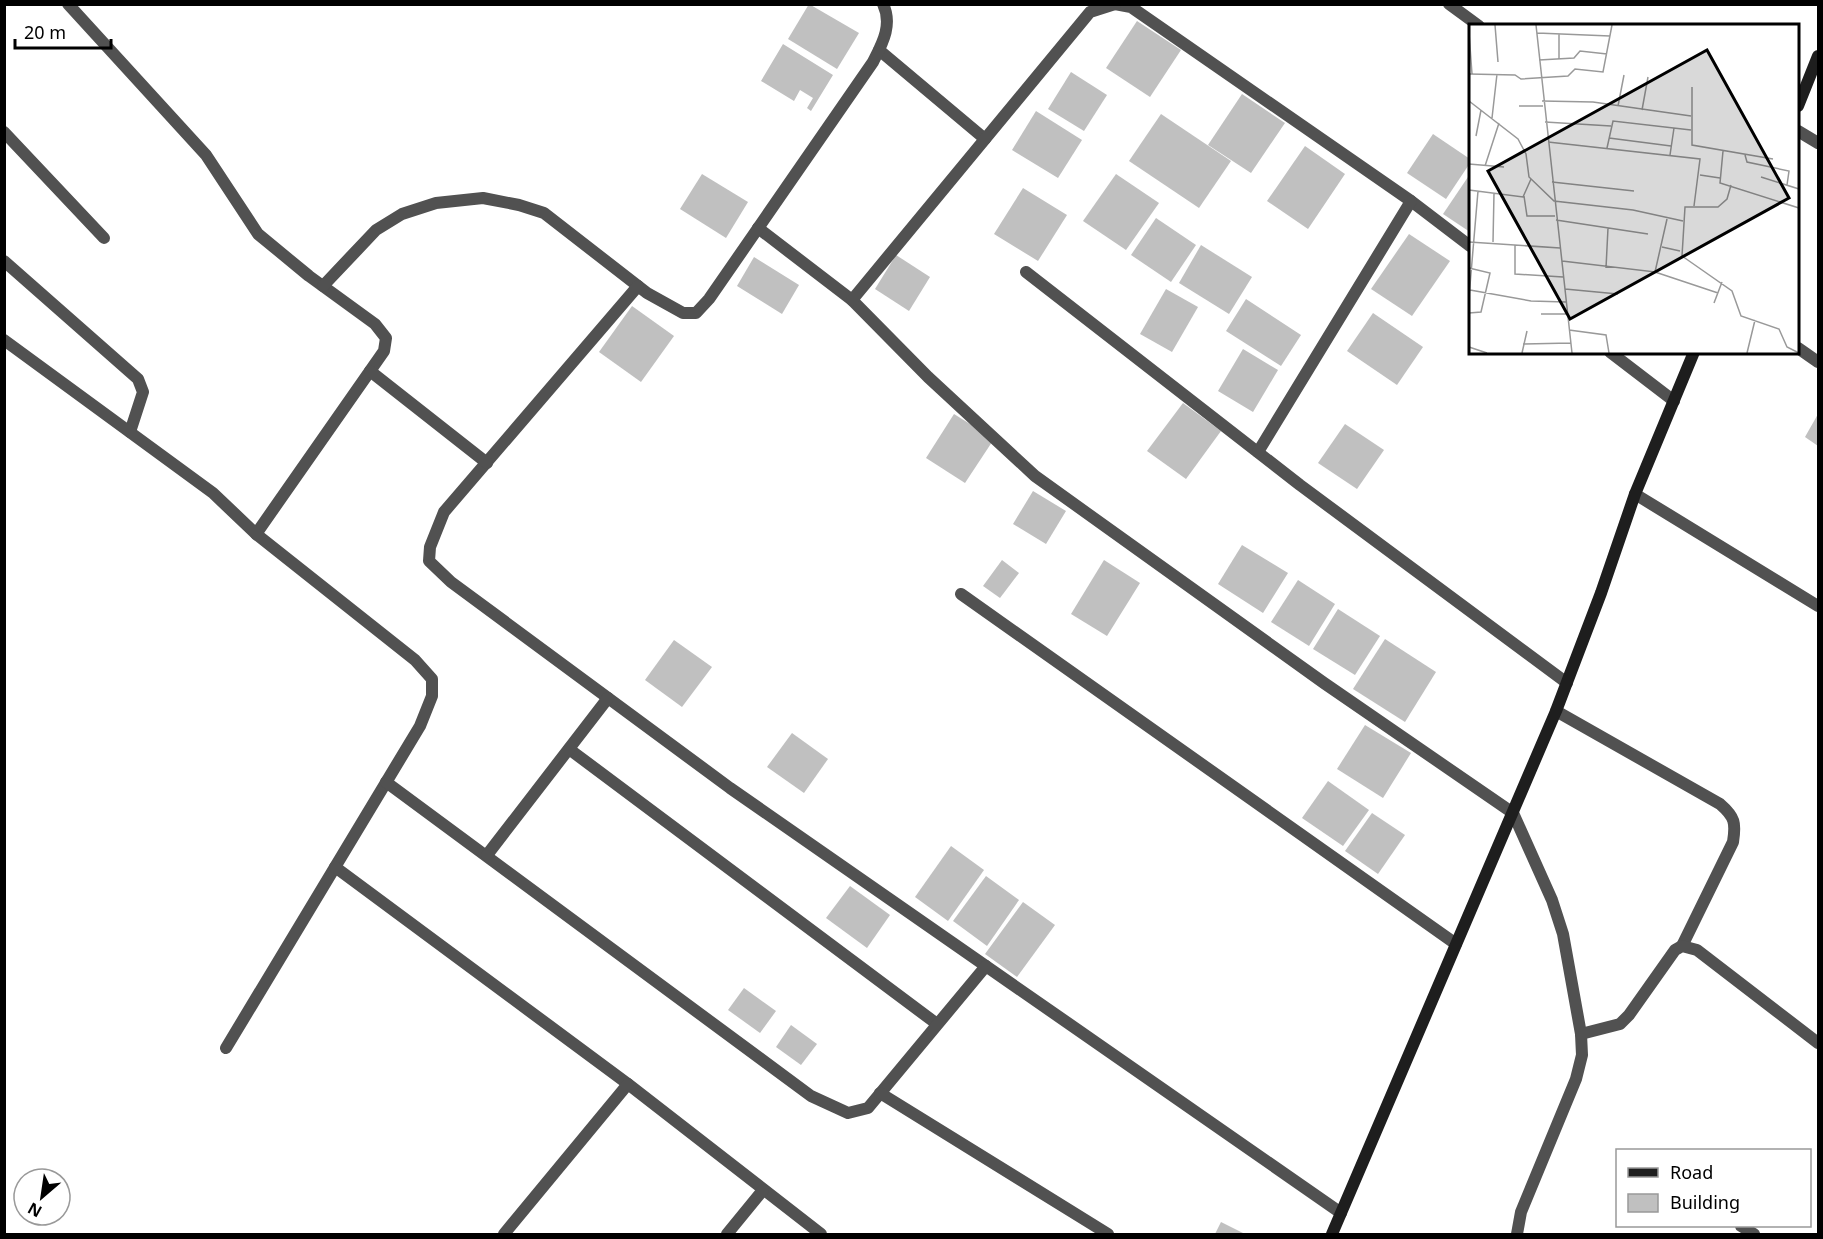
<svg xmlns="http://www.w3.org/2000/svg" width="1823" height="1239" font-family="'Noto Sans',sans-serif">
  <rect width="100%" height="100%" fill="#fff"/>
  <g fill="#c0c0c0">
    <path d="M809,4L859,33L837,69L788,39Z"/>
    <path d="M1137,21L1181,50L1150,97L1106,68Z"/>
    <path d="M783,44L833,75L811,111L807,108L813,98L800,90L794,101L761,81Z"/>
    <path d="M1071,72L1107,95L1084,131L1048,109Z"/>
    <path d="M1242,94L1285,123L1251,173L1208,145Z"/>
    <path d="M1036,111L1082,140L1058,178L1012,150Z"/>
    <path d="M1161,114L1231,161L1199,208L1129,161Z"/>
    <path d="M1433,134L1470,159V163L1446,199L1407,173Z"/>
    <path d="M1305,146L1345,174L1308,229L1267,201Z"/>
    <path d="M702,174L748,202L726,238L680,209Z"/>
    <path d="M1116,174L1159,203L1126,250L1083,221Z"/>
    <path d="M1470,174V232L1443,214Z"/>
    <path d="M1023,188L1067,215L1038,261L994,234Z"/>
    <path d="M1156,218L1196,245L1171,282L1131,255Z"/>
    <path d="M1409,234L1450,261L1412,316L1371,289Z"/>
    <path d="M1201,245L1252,277L1229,314L1179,283Z"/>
    <path d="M896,255L930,277L909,311L875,289Z"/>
    <path d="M754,257L799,285L782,314L737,286Z"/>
    <path d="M1166,289L1198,307L1172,352L1140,334Z"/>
    <path d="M1246,299L1301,335L1281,366L1226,331Z"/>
    <path d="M632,306L674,336L641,382L599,352Z"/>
    <path d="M1373,313L1423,347L1397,385L1347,351Z"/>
    <path d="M1243,349L1278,370L1253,412L1218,391Z"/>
    <path d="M1183,403L1221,431L1186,479L1147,451Z"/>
    <path d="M954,414L994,439L965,483L926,458Z"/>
    <path d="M1818,414V446L1805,437Z"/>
    <path d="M1345,424L1384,450L1357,489L1318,463Z"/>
    <path d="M1033,491L1066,511L1046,544L1013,524Z"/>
    <path d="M1242,545L1288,573L1263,613L1218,584Z"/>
    <path d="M1002,560L1019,573L1000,598L983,586Z"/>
    <path d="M1104,560L1140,583L1107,636L1071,614Z"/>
    <path d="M1298,580L1335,604L1309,646L1271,622Z"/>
    <path d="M1338,609L1380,636L1355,675L1313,649Z"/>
    <path d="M1385,639L1436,672L1405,722L1353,689Z"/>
    <path d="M674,640L712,667L682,707L645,680Z"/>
    <path d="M1365,725L1411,753L1383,798L1337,769Z"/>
    <path d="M792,733L828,759L804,793L767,767Z"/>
    <path d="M1328,781L1369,810L1343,846L1302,818Z"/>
    <path d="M1372,813L1405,835L1378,874L1345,851Z"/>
    <path d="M951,846L984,870L948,921L915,897Z"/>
    <path d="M986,876L1019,900L987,946L953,921Z"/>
    <path d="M850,886L890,915L867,948L826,918Z"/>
    <path d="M1023,902L1055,925L1017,977L985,954Z"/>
    <path d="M744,988L776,1011L760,1033L728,1010Z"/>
    <path d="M791,1025L817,1044L801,1065L776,1047Z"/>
    <path d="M1221,1222L1245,1234H1215Z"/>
  </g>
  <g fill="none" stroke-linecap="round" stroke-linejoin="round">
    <g stroke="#515151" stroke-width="12">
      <path d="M68,4L206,155L258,234L309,276L375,324L386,338L384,351L256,534"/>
      <path d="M1115,4L1131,7L1411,201L1470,246"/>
      <path d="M1449,4L1479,26"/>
      <path d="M879,50L985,139"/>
      <path d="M1798,131L1818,143"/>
      <path d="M4,132L104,238"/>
      <path d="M758,228L852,300L928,377L1035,476L1324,683L1513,813L1552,900L1563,934L1581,1034L1582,1055L1576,1079L1521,1212L1517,1234"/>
      <path d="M4,261L138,379L143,392L130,432"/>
      <path d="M1026,272L1300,485L1567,683"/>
      <path d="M323,286L376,230L402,214L436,203L483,198L519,205L544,213L647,293L683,313H696L709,299L873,62C882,44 893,25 883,4"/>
      <path d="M638,286L444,512L430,547L429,561L451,582L730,788L1341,1213"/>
      <path d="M852,300L1090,12L1115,4"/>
      <path d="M4,340L213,493L256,534L415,660L432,679V696L420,726L226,1048"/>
      <path d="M1798,348L1818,362"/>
      <path d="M1610,352L1674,401"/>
      <path d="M370,371L487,463"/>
      <path d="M1258,452L1411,201"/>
      <path d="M1635,494L1818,606"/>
      <path d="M961,594L1456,944"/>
      <path d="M1556,711L1720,804C1735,817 1736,823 1733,842L1682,946"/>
      <path d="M569,749L937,1024"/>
      <path d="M386,782L811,1096L848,1113L868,1108L986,966"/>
      <path d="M487,855L608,698"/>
      <path d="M335,867L628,1084L821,1234"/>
      <path d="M1581,1034L1620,1024L1629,1015L1675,950L1682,946L1697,950L1818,1043"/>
      <path d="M880,1093L1108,1234"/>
      <path d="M1741,1226L1754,1234"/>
      <path d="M504,1234L628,1084"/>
      <path d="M727,1234L763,1190"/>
    </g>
    <g stroke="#1e1e1e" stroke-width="12">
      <path d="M1798,106L1818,56"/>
      <path d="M1332,1234L1556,711L1601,593L1635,494L1694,352"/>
    </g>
  </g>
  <g transform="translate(1469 24)">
    <rect width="330" height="330" fill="#fff"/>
    <path fill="none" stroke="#999" stroke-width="1.5" d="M26,1L29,38M67,1L103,329M0,9L3,50M68,9L141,12M90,35V10M70,36L105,34L111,27L138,30M0,50L46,51L52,55L99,52L106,45L134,48L143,1M223,63V121L304,135M0,77L49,115L57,130L60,153L85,177L164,186L214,197M73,77L124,78L222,92M50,82H74M149,82L155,51M173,86L179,53M23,94L28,50M76,98L142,102M7,112L12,86M140,114L202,122M79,118L231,135L225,182M138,124L144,97L222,106M254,127L251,159L330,184M201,131L205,104M276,131L278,138L320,147L318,161M0,140L35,143M16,142L30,99M231,151L251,154M292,153L330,165M83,158L165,167M262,161L258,175L249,183H216L213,232L263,267L272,292L310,305L318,323L330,329M0,166L54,173L62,155M55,172L58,192H86M87,196L179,210M0,218L91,224M24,218L25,169M46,221V250L94,253M193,223L211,227M93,237L186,248L198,195M0,244L21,249L12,288L0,289M137,244L139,204M186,248L249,269M96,265L149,270M1,266L62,277L97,278M0,273L9,167M245,279L253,258M72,290H98M100,306L137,311L140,329M54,320L102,319M0,323L18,329M53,329L58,307M278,329L286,296"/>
    <path fill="#000" fill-opacity="0.15" stroke="#000" stroke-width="3" d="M238,26L320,174L101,295L19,147Z"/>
    <rect width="330" height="330" fill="none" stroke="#000" stroke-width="3"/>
  </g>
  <rect width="1823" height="1239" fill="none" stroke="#000000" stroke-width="12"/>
  <rect x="1616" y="1149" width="195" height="78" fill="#ffffff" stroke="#999999" stroke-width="1.5"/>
  <rect x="1628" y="1168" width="30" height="9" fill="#1e1e1e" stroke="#999999" stroke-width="1.5"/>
  <text x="1670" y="1179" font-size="18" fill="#000000">Road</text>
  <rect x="1628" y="1194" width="30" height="18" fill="#c0c0c0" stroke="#999999" stroke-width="1.5"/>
  <text x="1670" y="1209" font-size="18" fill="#000000">Building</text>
  <g transform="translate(42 1197) rotate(209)"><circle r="28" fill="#ffffff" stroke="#999999" stroke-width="1.5"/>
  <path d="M0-4.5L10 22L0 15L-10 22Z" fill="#000000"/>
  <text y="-9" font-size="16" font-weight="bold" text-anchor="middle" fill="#000000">N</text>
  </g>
  <path d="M15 39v9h96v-9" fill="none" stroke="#000000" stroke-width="3"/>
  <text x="24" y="39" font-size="18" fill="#000000" stroke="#ffffff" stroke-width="4.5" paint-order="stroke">20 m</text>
</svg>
